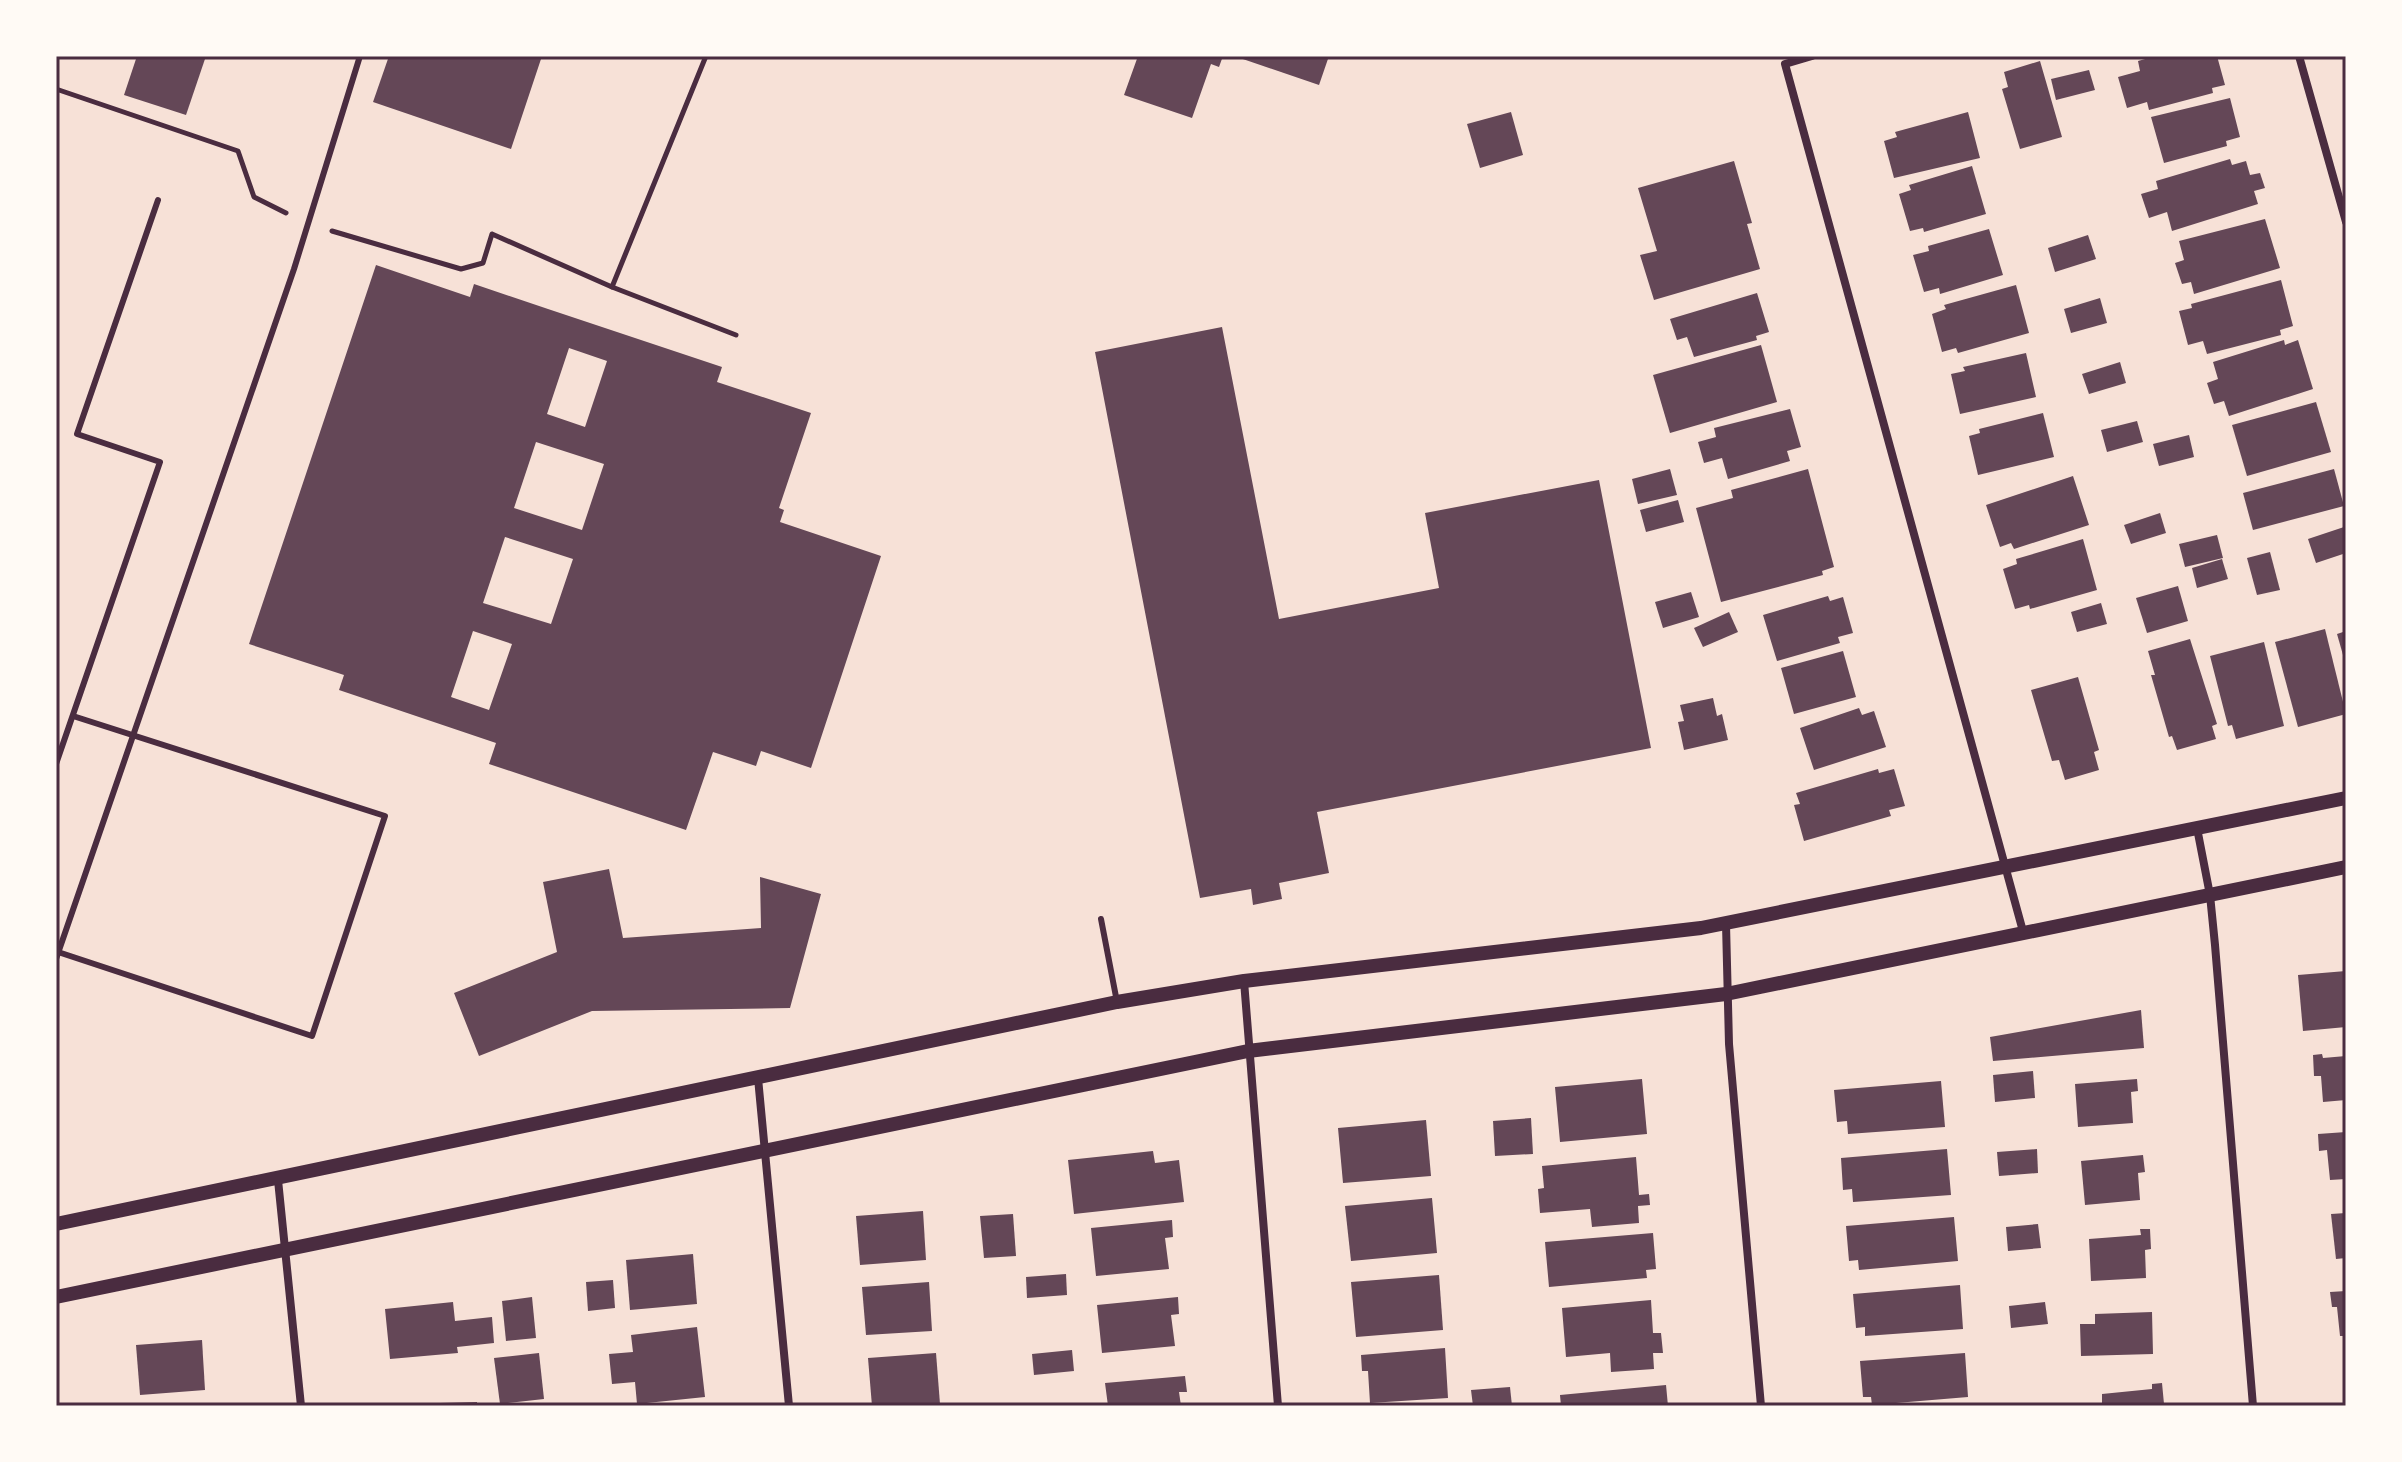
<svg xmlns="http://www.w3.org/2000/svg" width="2402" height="1462" font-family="Karla,sans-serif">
  <rect width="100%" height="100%" fill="#f7e1d7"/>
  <g fill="#644757" fill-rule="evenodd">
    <path d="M137,56H206L186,115L124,95Z"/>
    <path d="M389,56H542L511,149L373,102Z"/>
    <path d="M1138,56H1223L1219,67L1211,64L1192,118L1124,95Z"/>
    <path d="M1234,56H1329L1319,85Z"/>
    <path d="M2156,56H2217L2225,85L2212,88L2213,93L2149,110L2147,102L2127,108L2118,77L2140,71L2138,61Z"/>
    <path d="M2040,61L2062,137L2020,149L2002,89L2008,87L2004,72Z"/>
    <path d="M2089,70L2095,90L2056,100L2051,79Z"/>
    <path d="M2230,98L2240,137L2226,141L2227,146L2164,163L2151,117Z"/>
    <path d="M1511,112L1523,155L1480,168L1467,124Z"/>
    <path d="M1968,112L1980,158L1894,178L1884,141L1897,137L1895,132Z"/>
    <path d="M2230,159L2232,165L2246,161L2250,175L2260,173L2265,188L2254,191L2258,204L2172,231L2167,212L2149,218L2141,194L2158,189L2156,181Z"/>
    <path d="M1734,161L1752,223L1747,224L1760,269L1654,300L1640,255L1657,251L1638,188Z"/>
    <path d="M1972,166L1986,214L1924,232L1923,228L1910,231L1899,194L1911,190L1909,185Z"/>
    <path d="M2265,219L2280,268L2194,294L2191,282L2182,284L2175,263L2184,260L2179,241Z"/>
    <path d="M1989,229L2003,275L1940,294L1939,288L1924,292L1913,255L1929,251L1928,246Z"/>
    <path d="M2088,235L2096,259L2055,272L2048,248Z"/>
    <path d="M376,265L470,297L474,284L548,309L722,367L717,382L811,413L779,508L784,510L780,522L881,556L811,768L761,751L756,766L713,752L686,830L489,764L496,743L339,690L344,675L249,644ZM569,348L607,361L585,427L547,414ZM536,442L604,464L582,530L514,508ZM505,537L573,559L551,624L483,603ZM473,631L512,644L489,710L451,697Z"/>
    <path d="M2281,280L2293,326L2280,330L2281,335L2207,354L2203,341L2188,345L2179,311L2192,308L2191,304Z"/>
    <path d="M2016,285L2029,333L1958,353L1956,348L1942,352L1932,314L1946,309L1944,305Z"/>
    <path d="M1757,293L1769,332L1756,336L1757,340L1694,357L1687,337L1677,340L1670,319Z"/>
    <path d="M2100,298L2107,323L2071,333L2064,309Z"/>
    <path d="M1222,327L1279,619L1439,588L1425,513L1599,480L1651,748L1317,812L1329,873L1279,883L1282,899L1253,905L1251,889L1200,898L1095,352Z"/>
    <path d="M2284,340L2285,345L2298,340L2313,389L2229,416L2224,401L2214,404L2207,383L2218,379L2213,362Z"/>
    <path d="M1761,345L1777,402L1670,433L1653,375Z"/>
    <path d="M2026,353L2036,397L1960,414L1951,374L1965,371L1963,367Z"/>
    <path d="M2120,362L2126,383L2089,394L2082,374Z"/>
    <path d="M2316,402L2331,452L2247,476L2232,425Z"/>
    <path d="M1790,409L1801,447L1787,451L1790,461L1728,479L1722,458L1704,463L1698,442L1716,437L1714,428Z"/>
    <path d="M2043,413L2054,457L1978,475L1969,436L1980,433L1979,429Z"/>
    <path d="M2137,421L2143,442L2107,452L2101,430Z"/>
    <path d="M2189,435L2194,457L2159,466L2153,444Z"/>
    <path d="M1670,469L1677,495L1638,504L1632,479Z"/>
    <path d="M1808,469L1834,567L1822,571L1823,575L1721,602L1696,508L1733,498L1731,490Z"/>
    <path d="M2334,469L2344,506L2253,530L2243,493Z"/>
    <path d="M2073,476L2089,525L2014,549L2011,543L2000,547L1986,505Z"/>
    <path d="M1678,500L1684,522L1646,532L1640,510Z"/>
    <path d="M2160,513L2166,533L2131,544L2124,525Z"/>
    <path d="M2344,527L2346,553L2316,563L2308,539Z"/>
    <path d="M2217,535L2223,558L2185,567L2179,544Z"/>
    <path d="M2083,539L2097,590L2030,609L2029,605L2015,609L2003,569L2017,564L2016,559Z"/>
    <path d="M2270,552L2280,590L2257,595L2247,558Z"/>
    <path d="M2222,559L2228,579L2197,588L2192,568Z"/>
    <path d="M2178,586L2188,621L2147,633L2136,598Z"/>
    <path d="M1691,592L1699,617L1663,628L1655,602Z"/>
    <path d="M1828,596L1830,601L1843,597L1853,633L1838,637L1840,643L1777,661L1763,615Z"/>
    <path d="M2101,603L2107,624L2077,632L2071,612Z"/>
    <path d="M1729,612L1738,632L1703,647L1694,628Z"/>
    <path d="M2325,629L2346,714L2298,727L2275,642Z"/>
    <path d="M2346,631V662H2345L2337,634Z"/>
    <path d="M2190,639L2217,724L2212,726L2216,739L2177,750L2172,736L2169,737L2151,675H2155L2148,651Z"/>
    <path d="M2264,642L2284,726L2236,739L2232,725L2228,726L2210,656Z"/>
    <path d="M1843,651L1856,697L1794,714L1781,668Z"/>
    <path d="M2078,677L2099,750L2094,752L2099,770L2065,780L2059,760L2052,761L2031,690Z"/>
    <path d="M1713,698L1717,716L1722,714L1728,740L1684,750L1678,722L1684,721L1680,705Z"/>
    <path d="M1859,708L1862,715L1874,711L1886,747L1814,770L1800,728Z"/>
    <path d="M1878,769L1879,773L1894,769L1905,806L1889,810L1891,816L1804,841L1794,805L1800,804L1796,793Z"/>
    <path d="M609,869L623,938L761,928L760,877L821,894L790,1008L592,1011L479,1056L454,993L557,952L543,882Z"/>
    <path d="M2346,971V1027L2303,1031L2298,975Z"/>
    <path d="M2141,1010L2144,1048L1993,1061L1990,1037Z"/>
    <path d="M2322,1054L2323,1058L2346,1056V1100L2323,1102L2321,1076H2314L2313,1055Z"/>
    <path d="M2033,1071L2035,1098L1995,1102L1993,1075Z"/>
    <path d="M1642,1079L1647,1134L1560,1142L1555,1087Z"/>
    <path d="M2137,1079L2138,1091L2131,1092L2133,1123L2078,1127L2075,1084Z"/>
    <path d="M1941,1081L1945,1127L1848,1134L1847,1121L1837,1122L1834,1090Z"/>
    <path d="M1531,1118L1533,1154L1495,1156L1493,1121Z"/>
    <path d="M1426,1120L1431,1176L1343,1183L1338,1128Z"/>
    <path d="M2346,1132V1179L2330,1180L2327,1150L2319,1151L2318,1134Z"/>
    <path d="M1947,1149L1951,1195L1853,1202L1852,1189L1843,1190L1841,1158Z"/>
    <path d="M2037,1149L2038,1173L1999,1176L1997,1152Z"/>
    <path d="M1153,1151L1155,1163L1179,1160L1184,1202L1074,1214L1068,1160Z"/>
    <path d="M2143,1155L2145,1172L2138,1173L2140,1200L2085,1205L2081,1161Z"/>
    <path d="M1636,1157L1639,1195L1649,1194L1650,1205L1638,1206L1639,1223L1592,1227L1590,1209L1540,1213L1538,1189L1544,1188L1542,1166Z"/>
    <path d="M1432,1198L1437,1253L1351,1261L1345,1206Z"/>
    <path d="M923,1211L926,1260L860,1265L856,1216Z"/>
    <path d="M2346,1213V1258L2336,1259L2331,1214Z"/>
    <path d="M1013,1214L1016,1256L984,1258L980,1216Z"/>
    <path d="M1954,1217L1958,1261L1859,1270L1858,1260L1849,1261L1846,1226Z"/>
    <path d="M1172,1220L1173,1237L1165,1238L1169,1269L1096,1276L1091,1228Z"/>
    <path d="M2038,1224L2041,1248L2008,1251L2006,1227Z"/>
    <path d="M2140,1229H2150L2151,1249L2145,1250L2146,1278L2091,1281L2089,1239L2141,1235Z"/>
    <path d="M1653,1233L1656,1269L1646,1270L1647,1278L1549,1287L1545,1242Z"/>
    <path d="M693,1254L697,1304L630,1310L626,1260Z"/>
    <path d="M1066,1274L1067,1295L1027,1298L1026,1277Z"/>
    <path d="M1439,1275L1443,1330L1356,1337L1351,1282Z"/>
    <path d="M613,1280L615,1308L588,1311L586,1282Z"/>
    <path d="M929,1282L932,1331L866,1335L862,1287Z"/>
    <path d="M1960,1285L1963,1329L1865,1336V1327L1856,1328L1853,1294Z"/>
    <path d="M2346,1291V1336H2340L2337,1307H2332L2330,1292Z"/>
    <path d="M532,1297L536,1338L506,1341L502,1301Z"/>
    <path d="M1178,1297L1179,1314L1171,1315L1175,1346L1102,1353L1097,1305Z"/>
    <path d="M1651,1300L1653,1333H1661L1663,1353H1653L1654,1369L1611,1372L1610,1353L1566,1357L1562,1308Z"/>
    <path d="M453,1302L455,1321L492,1317L494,1343L457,1347L458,1353L390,1359L385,1309Z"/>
    <path d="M2045,1302L2048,1324L2011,1328L2009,1306Z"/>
    <path d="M2152,1312L2153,1354L2081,1356L2080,1324H2095V1314Z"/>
    <path d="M697,1327L705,1397L637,1404L635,1382L612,1384L609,1354L633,1352L631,1335Z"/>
    <path d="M202,1340L205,1390L140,1395L136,1345Z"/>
    <path d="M1445,1348L1448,1398L1370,1403L1368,1371H1362L1361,1355Z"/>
    <path d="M1072,1350L1074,1371L1034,1375L1032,1354Z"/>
    <path d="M539,1353L544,1399L500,1404L494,1358Z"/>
    <path d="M936,1353L940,1404L872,1406L868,1358Z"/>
    <path d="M1965,1353L1968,1397L1872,1405L1871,1397H1863L1860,1361Z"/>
    <path d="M1185,1376L1187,1392H1179L1181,1406H1108L1105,1383Z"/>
    <path d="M2162,1383L2164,1404L2102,1406V1394L2152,1389V1384Z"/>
    <path d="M1666,1385L1668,1406H1561L1560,1395Z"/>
    <path d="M1510,1387L1512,1406H1473L1471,1390Z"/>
    <path d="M477,1402V1406H440V1403Z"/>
  </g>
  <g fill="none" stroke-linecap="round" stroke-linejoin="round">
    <g stroke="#4a2c40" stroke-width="5">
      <path d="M706,56L612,287L736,335"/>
      <path d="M56,89L238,151L254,197L286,213"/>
      <path d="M332,231L461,269L483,263L492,234L612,287"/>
    </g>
    <g stroke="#4a2c40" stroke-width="6">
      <path d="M56,764L160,462L77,434L158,200"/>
      <path d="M1101,919L1117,1002"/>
      <path d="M58,952L312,1036L385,816L73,716"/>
      <path d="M56,959L294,269L360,56"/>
    </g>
    <g stroke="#4a2c40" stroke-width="8">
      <path d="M1812,56L1785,64L2024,935"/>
      <path d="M2299,56L2346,222"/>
      <path d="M2197,828L2210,895L2215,945L2253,1406"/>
      <path d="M1726,924L1729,1044L1761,1406"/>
      <path d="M1244,981L1278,1406"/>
      <path d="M758,1078L789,1406"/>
      <path d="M278,1180L301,1406"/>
    </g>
    <g stroke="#4a2c40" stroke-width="14">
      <path d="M56,1224L1117,1002L1244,981L1701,928L2346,798"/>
      <path d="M56,1297L1248,1051L1726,994L2346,867"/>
    </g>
  </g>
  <rect width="2402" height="1462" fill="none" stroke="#fffaf5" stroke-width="116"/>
  <rect x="58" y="58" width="2286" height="1346" fill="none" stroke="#4a2c40" stroke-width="3"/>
</svg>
